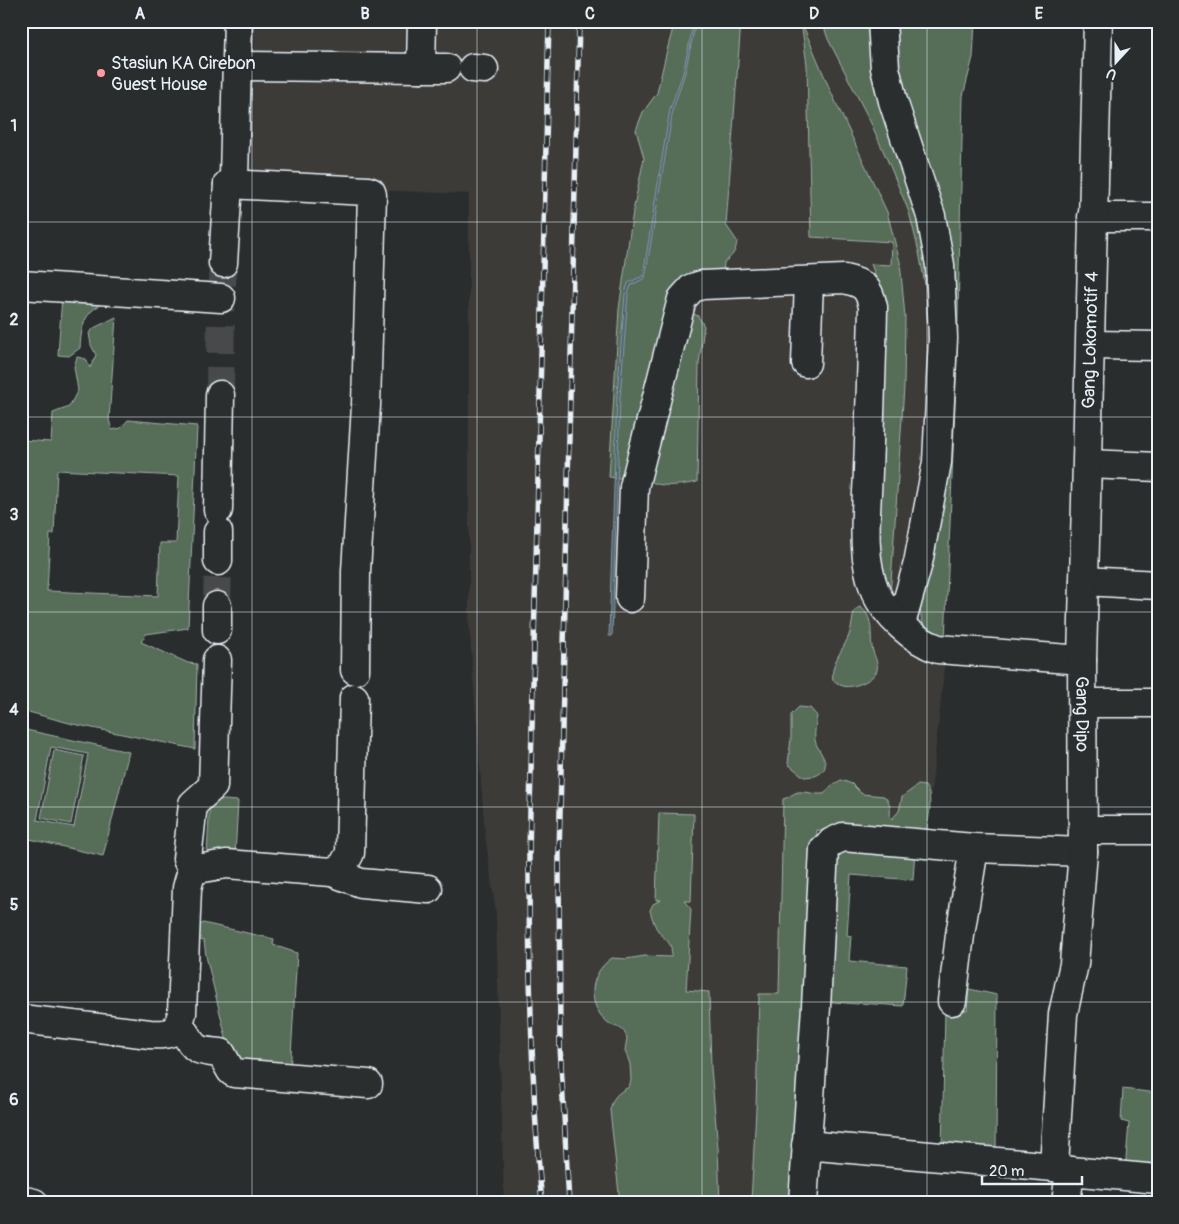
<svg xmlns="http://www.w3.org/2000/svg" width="1179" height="1224" font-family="Pangolin,sans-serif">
  <rect width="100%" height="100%" fill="#2a2d2e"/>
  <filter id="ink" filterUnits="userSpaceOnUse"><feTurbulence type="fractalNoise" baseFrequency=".02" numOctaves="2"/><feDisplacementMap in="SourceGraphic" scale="10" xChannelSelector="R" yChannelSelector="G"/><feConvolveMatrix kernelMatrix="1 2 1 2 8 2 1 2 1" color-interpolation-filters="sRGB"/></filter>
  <g filter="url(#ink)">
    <path fill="#3e3a39" d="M254,21H976L974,57L963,96L957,358L945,660L926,840L818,832L798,1203H504L496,914L485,834L469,622V194L351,189L250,178Z"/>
    <g fill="#576d59" stroke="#a0afa8" fill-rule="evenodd">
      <path d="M675,21H741L726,225L737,241C736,251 733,256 724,262L723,277L693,278L628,479L609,477L619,309L633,211L644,158L636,130L643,112L657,93L666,54Z"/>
      <path d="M801,21L831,92L887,212L900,262L905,317L904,387L890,597L878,560L880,288L871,264L891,265L892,242L811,237L807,65Z"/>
      <path d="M822,21H875L877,62L885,98L919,197L934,262L938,329L936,396L931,460L919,531L904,588L912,531L924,461L928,396V329L926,290L919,252L909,212L890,166L870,121L828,39Z"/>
      <path d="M890,21H975L973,57L963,96L957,358L945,641C917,626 921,620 920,591L949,281L902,104Z"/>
      <path d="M62,296L107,300C103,305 99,305 94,309C82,318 81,334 80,348L69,356L58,355Z"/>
      <path d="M690,312L698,316L704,326L699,364L697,482C682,485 659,489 647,479Z"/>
      <path d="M116,317L109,420L112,430L121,428L128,420L197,426L188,628L146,634L141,642L188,663L197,664L195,749L73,724L21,710V440L51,442L53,413L69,407L78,390L74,367L77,357L86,359L90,368L96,355L91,345L89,333L94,328ZM57,470L179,476L176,543H160L158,596L47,591L50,534H54Z"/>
      <path d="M860,607C874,616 870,633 872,647C873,655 879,662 877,670C874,680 853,689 843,686C840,685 836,682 833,680C830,663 843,651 849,635C852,628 852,619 854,612L856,609Z"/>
      <path d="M799,707L810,708L817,716C816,723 814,732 815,740C817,752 837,767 815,776L804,777L788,764L791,738V715Z"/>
      <path d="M26,730L129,752L103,856L21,837V744H23ZM51,747L88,754L74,827L37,820Z"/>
      <path d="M54,750L84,756L71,824L41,818Z"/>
      <path d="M841,780L852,784L862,794L884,796C890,802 891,807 890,816L892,819L899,811L902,797L918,785L925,786C935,798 927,824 925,839L817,830L796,1203H751L756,1109L759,994H779L783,799C789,798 793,793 798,792C807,791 815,795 824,794L831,786Z"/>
      <path d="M210,799L238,801L235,856L207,855Z"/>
      <path d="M659,813L694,814L691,901H684L691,909L686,990L709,992L711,1068L718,1148L720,1203H620L610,1110C613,1097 617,1093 629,1087L631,1080L630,1064L625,1050L627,1038C623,1026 619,1029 610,1024C586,1007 588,974 612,958L626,959L645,956L671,957C674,941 664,941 657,929C655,927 650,912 650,910L653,904L661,900H656Z"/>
      <path d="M836,848L915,850L913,880L851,875L847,935L851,936L849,961L907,966L903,1006L859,1003L858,1004L821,1001Z"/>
      <path d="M203,923L274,939L273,945L297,953L290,1073L242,1069L228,1046L206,956L204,941L196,939L198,927Z"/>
      <path d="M969,989L997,995L996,1152L942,1151L945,1010H967Z"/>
      <path d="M1123,1089L1158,1093V1174L1125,1170L1129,1123L1121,1121Z"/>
    </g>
    <path fill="#4c6370" stroke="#8a9ca6" d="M694,21H696L685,73L673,109L645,278L631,285L628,294L620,397L612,636H609L617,396L625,294L628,283L643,276L670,109L683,73Z"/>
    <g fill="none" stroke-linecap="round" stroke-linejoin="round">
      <g stroke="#464a4c" stroke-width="28" stroke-dasharray="28 14" stroke-linecap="butt">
        <path d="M222,285L223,263"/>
        <path d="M220,395L221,303"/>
        <path d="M217,606L218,561"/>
      </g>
      <defs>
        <g id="minor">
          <path d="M882,21L885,68L893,101L931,216L940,265L943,338L937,462L918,563L901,624"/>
          <path d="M237,66L421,68L422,21"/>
          <path d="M421,68H446"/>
          <path d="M473,68L484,69"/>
          <path d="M228,184L368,191L371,192L372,195L366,405L356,571L355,670"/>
          <path d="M1092,217H1158"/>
          <path d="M223,263L228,184L234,177L238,21"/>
          <path d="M21,285L221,298"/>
          <path d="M1091,345L1158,346"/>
          <path d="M806,363L809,281"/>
          <path d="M1088,464L1158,467"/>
          <path d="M218,510L220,395"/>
          <path d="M218,561V532"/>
          <path d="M1084,581L1158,585"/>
          <path id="s1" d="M630,598L634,487L682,299L692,288L702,285L844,279C863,283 869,287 873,307C872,361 870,416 868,470C867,509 860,554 875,591C886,616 913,640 938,649L1082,660L1083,852L974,848L843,837L832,842L824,849L816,1007L803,1203"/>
          <path d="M217,606V630"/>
          <path id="s2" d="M1082,660L1098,21"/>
          <path d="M1083,703H1158"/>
          <path d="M1084,830H1158"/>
          <path d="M192,870L226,864L332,872L343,866L350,853L354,698"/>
          <path d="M332,872L361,883L428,889"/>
          <path d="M952,1001L960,935L974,848"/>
          <path d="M21,1019L150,1034C170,1035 177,1034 182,1013L187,888L192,870L187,859L193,804L213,786L217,660"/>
          <path d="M179,1024C195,1048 191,1051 221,1053L231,1071L234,1073L368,1084"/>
          <path d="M806,1145L1054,1167L1070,1171L1066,1203"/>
          <path d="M1054,1167L1063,1014L1074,964L1083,852"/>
          <path d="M1070,1171L1158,1179"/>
          <path d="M21,1200L34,1203"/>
        </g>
      </defs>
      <use href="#minor" stroke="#e8f1f8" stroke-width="31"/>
      <use href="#minor" stroke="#2a2d2e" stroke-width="28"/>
      <defs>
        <g id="rail">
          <path d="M542,1203C531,1086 529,970 529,853L549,21"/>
          <path d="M569,1203L560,1046L559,855L579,21"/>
        </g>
      </defs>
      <use href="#rail" stroke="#e8f1f8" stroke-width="5.5"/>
      <use href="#rail" stroke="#2a2d2e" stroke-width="4" stroke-dasharray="11" stroke-linecap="butt"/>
    </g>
  </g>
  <path fill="none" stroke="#e8f1f8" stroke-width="1" stroke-opacity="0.55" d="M252,21V1203M477,21V1203M702,21V1203M927,21V1203M21,222H1158M21,417H1158M21,612H1158M21,807H1158M21,1002H1158"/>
  <circle fill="#ff9aa2" stroke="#2a2d2e" stroke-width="2" cx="101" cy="73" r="5"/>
  <g text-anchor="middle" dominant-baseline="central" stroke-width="4.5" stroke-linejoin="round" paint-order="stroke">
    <g font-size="18" fill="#e8f1f8" stroke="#2a2d2e" text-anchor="start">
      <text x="111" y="63">Stasiun KA Cirebon<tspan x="111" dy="21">Guest House</tspan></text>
    </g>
    <g font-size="18" fill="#e8f1f8" stroke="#2a2d2e">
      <text stroke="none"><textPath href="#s2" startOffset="320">Gang Lokomotif 4</textPath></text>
      <text stroke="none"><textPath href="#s1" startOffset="1088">Gang Dipo</textPath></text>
    </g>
  </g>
  <rect width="1179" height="1224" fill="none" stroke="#2a2d2e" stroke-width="55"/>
  <g transform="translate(1116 62) rotate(201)" stroke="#2a2d2e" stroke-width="4" paint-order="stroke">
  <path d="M0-4L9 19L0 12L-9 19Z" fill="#e8f1f8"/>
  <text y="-8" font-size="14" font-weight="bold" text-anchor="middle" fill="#e8f1f8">U</text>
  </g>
  <path d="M982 1176v8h100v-8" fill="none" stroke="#e8f1f8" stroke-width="2.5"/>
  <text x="989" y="1176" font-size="15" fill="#e8f1f8" stroke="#2a2d2e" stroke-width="4" paint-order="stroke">20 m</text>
  <rect x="28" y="28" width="1124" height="1168" fill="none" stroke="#e8f1f8" stroke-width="2"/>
  <g font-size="16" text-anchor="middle" font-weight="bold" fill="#e8f1f8">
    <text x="140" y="19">A</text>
    <text x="365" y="19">B</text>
    <text x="590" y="19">C</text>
    <text x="814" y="19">D</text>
    <text x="1039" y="19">E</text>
    <text x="14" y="131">1</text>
    <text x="14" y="325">2</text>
    <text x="14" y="520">3</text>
    <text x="14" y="715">4</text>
    <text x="14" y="910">5</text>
    <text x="14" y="1105">6</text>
  </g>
</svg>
